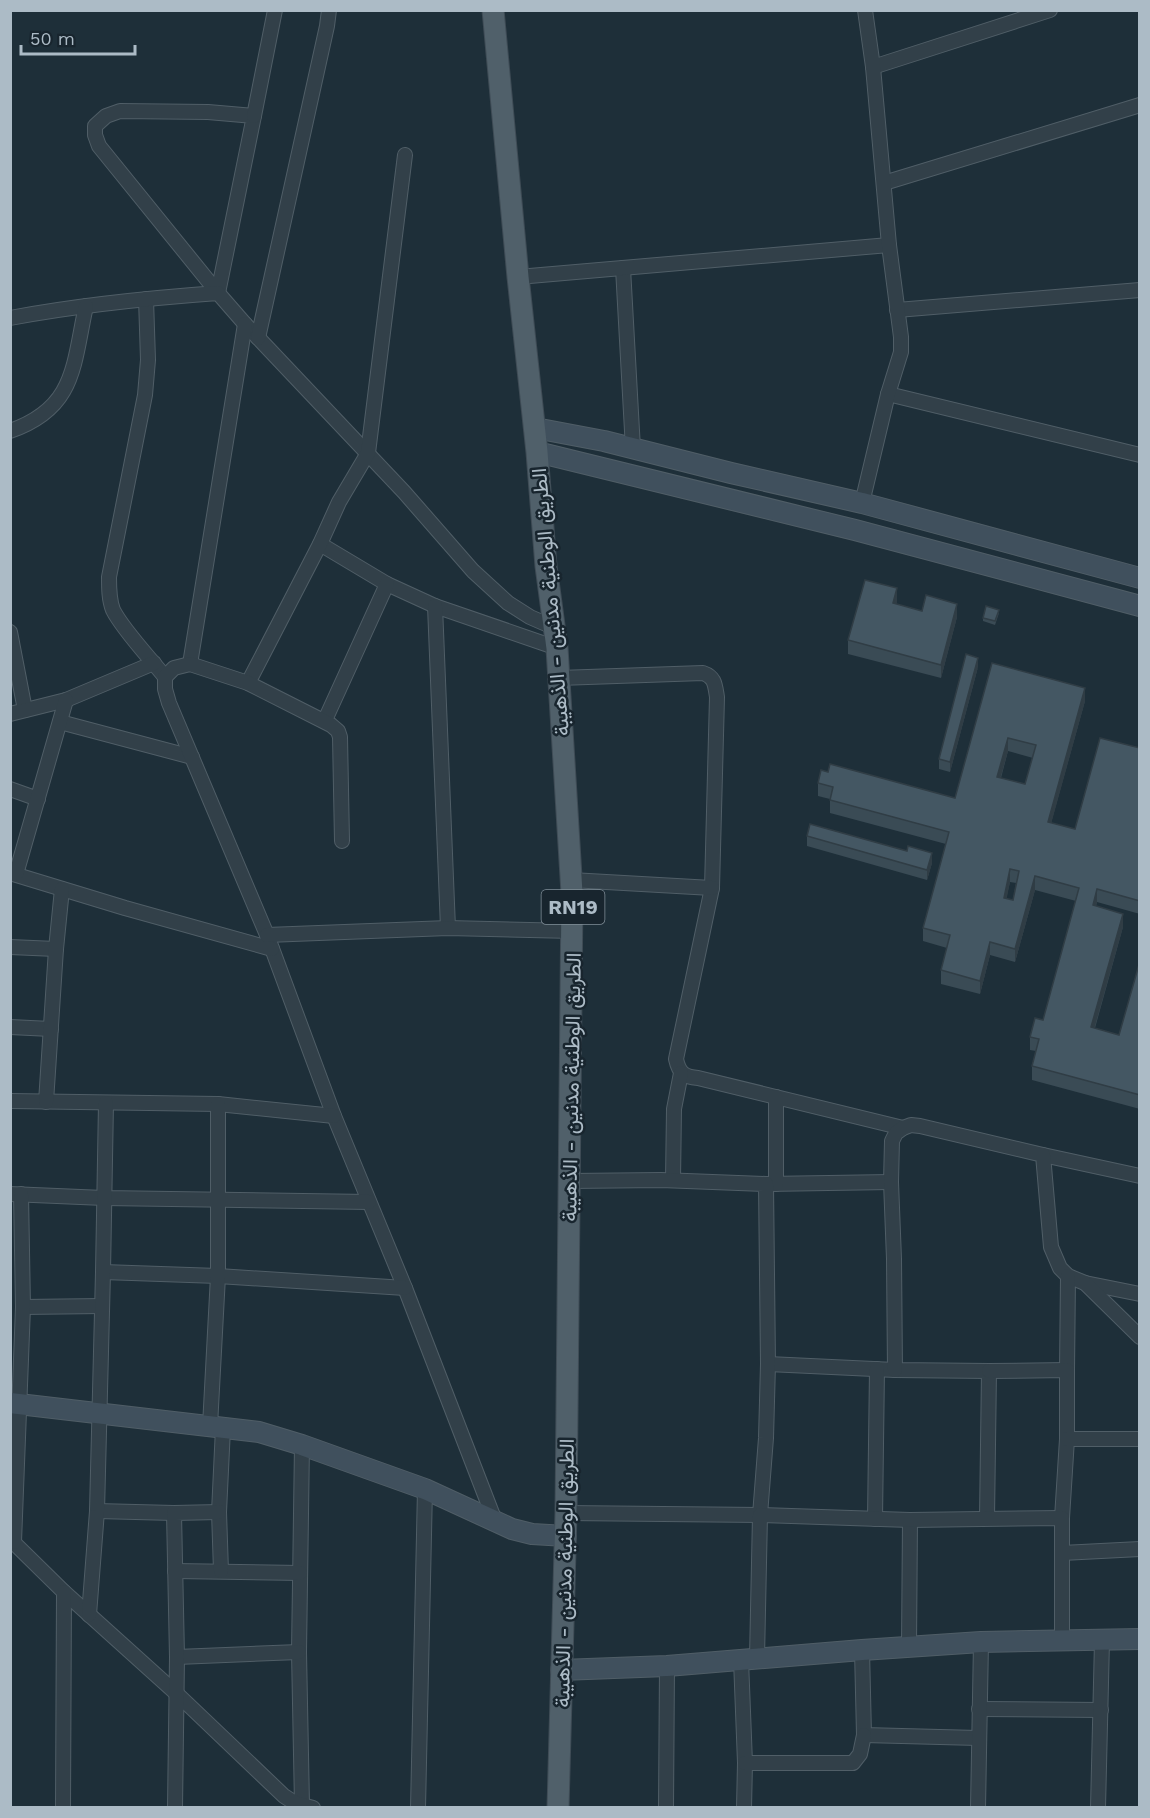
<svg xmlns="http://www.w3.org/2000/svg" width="1150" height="1818" font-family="'Work Sans',Vazirmatn,sans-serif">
  <rect width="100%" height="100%" fill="#1e2f39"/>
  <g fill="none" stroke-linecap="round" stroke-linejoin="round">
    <defs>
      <g id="street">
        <path d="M873,67L1050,10"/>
        <path d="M120,111L208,112L254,116L218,293L99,146L95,135V126L106,116Z"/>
        <path d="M254,116L275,10"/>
        <path d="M884,183L1140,105"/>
        <path d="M623,268L633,449"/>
        <path d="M518,277L889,245"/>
        <path d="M146,299L148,360L145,395L109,577C109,588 109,600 113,610C123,630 150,658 165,677"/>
        <path d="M897,310L1140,290"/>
        <path d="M10,318C79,305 149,298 218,293L245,324L404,492L473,571L508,603L530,617L553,627"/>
        <path d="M258,338L327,26L329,10"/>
        <path d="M888,394L1140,455"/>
        <path d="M10,431C76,408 73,365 86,306"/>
        <path d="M862,503L888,394L901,352V337L889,245L873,67L865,10"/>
        <path d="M320,544L387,584L435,606L557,648"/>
        <path d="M435,606L448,928"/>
        <path d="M10,632L25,710"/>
        <path d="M190,664L245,324"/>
        <path d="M559,678L703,673C715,677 715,685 717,697L712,888L676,1059C679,1073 684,1077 698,1078L903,1128"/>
        <path d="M248,683L320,544L339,502L368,453L405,155"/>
        <path d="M10,714L66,700L154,663"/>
        <path d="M325,720L387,584"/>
        <path d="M60,722L192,757"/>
        <path d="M10,789L38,799"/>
        <path d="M342,841L340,737L338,731L331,725L248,683L190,664L174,668L165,677V689L169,703L267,935L334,1116L405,1288L495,1521"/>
        <path d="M10,873L125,908L272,949"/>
        <path d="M16,874L66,700"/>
        <path d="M571,880L712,888"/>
        <path d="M267,935L448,928L573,931"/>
        <path d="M10,947L56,949"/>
        <path d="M10,1027L51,1029"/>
        <path d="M10,1101L218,1104L334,1116"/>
        <path d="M46,1102L56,949L62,889"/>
        <path d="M1043,1155L1140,1176"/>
        <path d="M673,1180L674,1109L681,1073"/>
        <path d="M766,1184L891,1182"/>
        <path d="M776,1184V1097"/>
        <path d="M10,1194L104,1198L369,1202"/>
        <path d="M103,1272L218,1276L405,1288"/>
        <path d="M1085,1283L1140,1294"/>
        <path d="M23,1307L102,1306"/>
        <path d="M768,1364L895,1370L989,1371L987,1518"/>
        <path d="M895,1370L894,1259L891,1182L892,1141L896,1133L903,1128L911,1125L920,1126L1043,1155L1051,1247L1060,1268L1068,1276L1085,1283L1140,1337"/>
        <path d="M1067,1370L1068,1276"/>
        <path d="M989,1371L1067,1370V1439L1062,1518"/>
        <path d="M210,1426L218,1276V1104"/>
        <path d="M1067,1439H1140"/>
        <path d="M302,1445L299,1652L302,1805"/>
        <path d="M97,1511L174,1513"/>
        <path d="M566,1513L760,1515L766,1438L768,1364L766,1184L661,1180L570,1181"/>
        <path d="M875,1519L877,1369"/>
        <path d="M10,1539L64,1592L176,1693L284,1796L295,1803L313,1808"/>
        <path d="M14,1542L23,1307L21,1194"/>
        <path d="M1062,1553L1140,1549"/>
        <path d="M175,1571L300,1573"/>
        <path d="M221,1571L219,1512L223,1428"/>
        <path d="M89,1615L97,1511L103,1272L106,1103"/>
        <path d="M909,1646L910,1520"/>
        <path d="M862,1650L864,1735L978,1738"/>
        <path d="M177,1657L299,1652"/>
        <path d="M757,1658L760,1515L910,1520L1062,1518V1640"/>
        <path d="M741,1660L745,1763L744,1808"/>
        <path d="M979,1709L1101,1710"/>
        <path d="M745,1763H853L860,1754L864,1735"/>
        <path d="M63,1808L64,1592"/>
        <path d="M175,1808L177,1657L174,1513L219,1512"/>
        <path d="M418,1808L425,1489"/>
        <path d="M666,1808L667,1666"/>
        <path d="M978,1808L981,1642"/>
        <path d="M1098,1808L1102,1641"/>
      </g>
      <g id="secondary">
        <path d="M535,428L604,441L731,473L862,503L1140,578"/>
        <path d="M537,452L855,530L1140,606"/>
        <path d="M10,1403L259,1432L302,1445L425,1489L512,1529L532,1534L566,1536"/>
        <path d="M561,1670L667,1666L862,1650L981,1642L1140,1639"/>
      </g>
      <path id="primary" d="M493,10L518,277L537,452L546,566L557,648L572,893L566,1513L558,1808"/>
    </defs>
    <use href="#street" stroke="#505e67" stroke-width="16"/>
    <use href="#secondary" stroke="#505e67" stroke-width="22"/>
    <use href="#primary" stroke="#3f4c56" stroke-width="23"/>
    <use href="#street" stroke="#324049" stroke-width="14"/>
    <use href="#secondary" stroke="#40505d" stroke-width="20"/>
    <use href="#primary" stroke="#50606a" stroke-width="21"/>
  </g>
  <g fill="#3a4b55" fill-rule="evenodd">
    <path d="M897,601L896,604L922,611L957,617L941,678L848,654V640Z"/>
    <path d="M999,613L995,625L983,621V618Z"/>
    <path d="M992,663L1085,701L1051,823L1075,829L1140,748V914L1097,902L1096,906L1123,927L1095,1028L1119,1035L1140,961V1109L1032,1080V1066L1036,1051L1030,1050V1037L1043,1020L1076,901L1035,890L1015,962L990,955L980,994L941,984V970L947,948L923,941V928L946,844L830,813V799L818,796V783L955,798ZM1008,751L1033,758L1025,784L1001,778ZM1010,882L1016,883L1013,900L1006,899Z"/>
    <path d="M978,667L950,772L939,769V759Z"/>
    <path d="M807,836L932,863L927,880L807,846Z"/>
  </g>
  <g fill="#303d45">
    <path d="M897,588V601L893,617V603Z"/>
    <path d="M957,604V617L941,678V665Z"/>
    <path d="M978,658V667L950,772V762Z"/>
    <path d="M1085,688V701L1048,835V822Z"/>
    <path d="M1008,738V751L997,790V777Z"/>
    <path d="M932,853V863L927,880V870Z"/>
    <path d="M1010,869V882L1004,912V898Z"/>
    <path d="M1035,876V890L1015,962V949Z"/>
    <path d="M1097,889V902L1093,919V905Z"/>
    <path d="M1123,914V927L1091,1040V1027Z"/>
    <path d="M990,942V955L980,994V981Z"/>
  </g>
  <g fill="#445763" stroke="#303d45" stroke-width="1.5" fill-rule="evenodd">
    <path d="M865,580L897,588L893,603L922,611L926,595L957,604L941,665L848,640Z"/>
    <path d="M986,606L999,610L995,621L983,618Z"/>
    <path d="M966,654L978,658L950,762L939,759Z"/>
    <path d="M992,663L1085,688L1048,822L1075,829L1100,738L1140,748V901L1097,889L1093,905L1123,914L1091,1027L1119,1035L1140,961V1095L1032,1066L1039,1039L1030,1037L1035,1018L1043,1020L1079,888L1035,876L1015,949L990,942L980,981L941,970L950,935L923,928L949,832L830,800L833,787L818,783L821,770L828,772L830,764L955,798ZM1008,738L1036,745L1025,784L997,777ZM1010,869L1019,871L1013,900L1004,898Z"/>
    <path d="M810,824L907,851L908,846L932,853L927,870L807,836Z"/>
  </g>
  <g text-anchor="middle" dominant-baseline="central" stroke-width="5" stroke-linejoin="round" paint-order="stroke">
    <rect fill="#18252e" stroke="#808e98" stroke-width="1.5" x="541.5" y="890" width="63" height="34" rx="4.5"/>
    <g font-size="20" font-weight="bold" fill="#acbbc6">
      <text x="573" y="907">RN19</text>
    </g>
    <g font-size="21" fill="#acbbc6" stroke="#18252e">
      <text transform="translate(550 602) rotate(-95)">الطريق الوطنية مدنين - الذهيبة</text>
      <text transform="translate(571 1087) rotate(-89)">الطريق الوطنية مدنين - الذهيبة</text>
      <text transform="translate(564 1573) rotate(-89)">الطريق الوطنية مدنين - الذهيبة</text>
    </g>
  </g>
  <rect width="1150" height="1818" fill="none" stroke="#acbbc6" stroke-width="24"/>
  <path d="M21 45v9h114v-9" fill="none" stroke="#acbbc6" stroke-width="3"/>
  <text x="30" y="45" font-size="18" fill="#acbbc6" stroke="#18252e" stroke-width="4.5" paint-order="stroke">50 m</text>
</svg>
